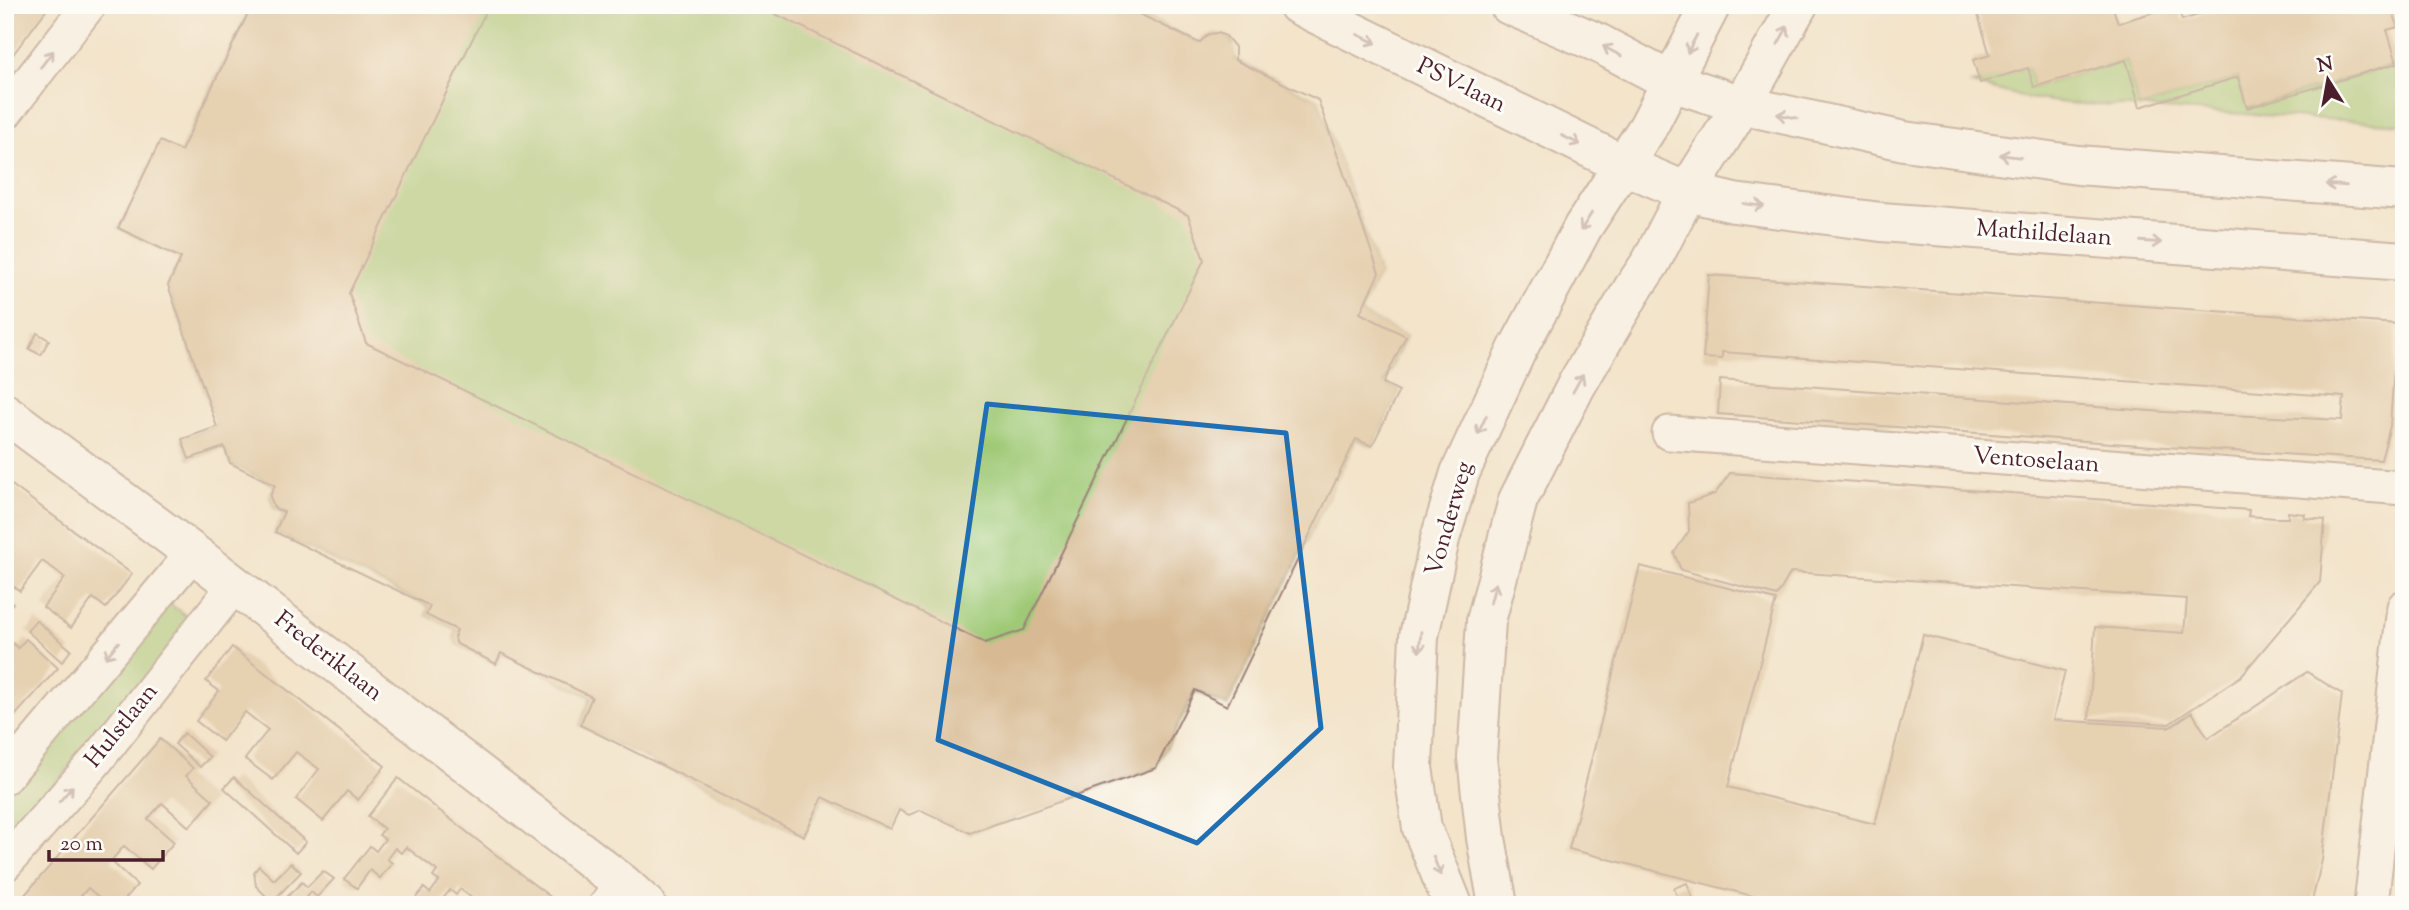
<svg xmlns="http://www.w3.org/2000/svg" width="2409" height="910" font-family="'Sorts Mill Goudy',serif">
  <rect width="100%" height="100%" fill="#fdfcf7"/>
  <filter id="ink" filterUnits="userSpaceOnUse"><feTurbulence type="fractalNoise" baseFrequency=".0143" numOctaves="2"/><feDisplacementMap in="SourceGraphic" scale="14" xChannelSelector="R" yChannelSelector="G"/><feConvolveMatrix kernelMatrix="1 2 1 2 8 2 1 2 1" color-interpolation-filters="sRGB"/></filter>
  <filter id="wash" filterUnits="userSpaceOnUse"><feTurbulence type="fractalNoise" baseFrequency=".00686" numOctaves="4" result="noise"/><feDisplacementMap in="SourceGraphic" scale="28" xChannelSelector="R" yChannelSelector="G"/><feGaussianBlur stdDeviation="1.57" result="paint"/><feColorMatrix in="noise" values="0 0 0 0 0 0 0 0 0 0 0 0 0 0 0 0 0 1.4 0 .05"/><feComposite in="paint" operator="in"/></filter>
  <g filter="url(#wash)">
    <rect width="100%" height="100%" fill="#f3e4ca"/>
    <g fill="#9fc976" stroke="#747450" stroke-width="2">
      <path d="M252,5H1121L1199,43C1210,31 1223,31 1233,43L1235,60L1318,100L1379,273L1360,313L1406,336L1384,383L1399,391L1372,446L1356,439L1227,706L1195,691L1156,768L970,833L921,810L909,814L899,810L890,829L823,797L804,836L580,725L591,697L502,653L496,664L457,644L454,637L457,630L426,615L429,606L275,532L284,513L274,508L270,496L275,485L230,463L224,447L189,459L182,439L217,426L168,285L181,258L118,228L181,151Z"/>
      <path d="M2126,60L2140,107L2238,77L2248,108L2404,62V124L2066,103L2028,98L1972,84L2028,68L2034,87Z"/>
      <path d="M169,603L194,622L5,843V793Z"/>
    </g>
    <g id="blocks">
      <g fill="#d7ba93">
        <path d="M5,5H50L5,65Z"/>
        <path d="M252,5H489L349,293L366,343L985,643L1024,630L1204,260L1188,215L757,5H1121L1199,43L1209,34L1218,33L1226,36L1235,47V60L1318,100L1379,273L1360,313L1406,336L1383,383L1399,391L1372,446L1356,439L1227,706L1195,690L1156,768L970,833L921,810L909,815L899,810L890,829L823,797L804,836L580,725L592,697L501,653L496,664L457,644L454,637L457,630L426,615L430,606L275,532L284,512L274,508L270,496L275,485L230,463L224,447L189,459L182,439L217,427L168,285L181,258L118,228L160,141L181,151Z"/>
        <path d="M1975,5H2112L2118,23L2177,5L2182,20L2231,5H2391L2398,27L2387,30L2397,63L2247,108L2238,77L2140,107L2126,60L2034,87L2028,68L1980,83L1973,60L1990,55Z"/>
        <path d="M1709,275L2397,324L2390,426L2381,460L2166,447L1718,414L1720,380L2165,412L2342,420L2344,397L1722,352V359L1703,358Z"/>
        <path d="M37,333L49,340L41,355L29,349Z"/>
        <path d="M1730,473L2249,510L2248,516L2276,518H2288V512L2305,514L2304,518L2325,520L2320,582L2241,676L2169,724L2089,719L2095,627L2184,633L2187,599L1791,572L1777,596L1681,570L1674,553L1689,531L1688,503L1715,494Z"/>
        <path d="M5,480L132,574L106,608L93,598L71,628L43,607L65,578L54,569L42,561L20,591L5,580V550L13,540L5,534Z"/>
        <path d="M1640,566L1776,600L1728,787L1875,824L1923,635L2065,671L2053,720L2170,727L2192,712L2208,738L2307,672L2342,694L2322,860L2311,905H1788L1569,849Z"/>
        <path d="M5,598L13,603L5,613Z"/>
        <path d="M36,620L71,650L62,662L27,631Z"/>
        <path d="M5,636L18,648L26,639L58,668L5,727Z"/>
        <path d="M232,647L385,766L358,800L347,791L323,821L296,799L319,769L296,752L273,780L245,759L268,730L245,712L222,741L196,721L219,691L206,681Z"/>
        <path d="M184,733L210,757L200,767L175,744Z"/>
        <path d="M160,739L193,768L186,776L213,800L201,814L189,827L162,803L148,819L174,842L151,869L124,846L117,854L111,861L137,885L120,905H107L88,888L73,905H16Z"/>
        <path d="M234,777L306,842L296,853L224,788Z"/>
        <path d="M398,778L532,883L561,905H481L460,889L456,895L450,890L441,901L446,905H414L412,903L424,888L430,893L439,881L433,877L437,871L406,847L401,853L395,848L387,859L392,863L380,878L370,870L357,888L344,879L370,846L376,851L385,839L379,835L384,829L368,816Z"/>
        <path d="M291,863L301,872L272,902L256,886L254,872L259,866L274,880Z"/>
        <path d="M323,871L334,879L317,897L311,892L299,905H279L302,882L307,887Z"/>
        <path d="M1687,883L1694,901L1695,905H1680L1674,888Z"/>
      </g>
    </g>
  </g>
  <g filter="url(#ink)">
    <use href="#blocks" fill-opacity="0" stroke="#9e827a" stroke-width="2"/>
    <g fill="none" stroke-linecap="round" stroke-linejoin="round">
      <defs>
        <g id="minor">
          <path d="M5,113L89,5"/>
          <path d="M1669,433L2404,488"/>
          <path d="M5,777L193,553"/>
          <path d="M5,864L95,762L235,585"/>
          <path d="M606,905L623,884"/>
          <path d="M2371,905L2404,607"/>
        </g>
        <g id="tertiary">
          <path d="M1742,105L1904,141L2078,165L2404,190"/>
          <path d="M1687,192L1734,203L1881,222L2404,261"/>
          <path d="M5,413L193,553L623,884L646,905"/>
        </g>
        <g id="secondary">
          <path d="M1298,5L1624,165L1687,192"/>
          <path d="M1509,5L1598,43L1672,82L1742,105"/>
          <path d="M1453,905L1422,828L1413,767L1419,636L1440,539L1460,473L1517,350L1583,227L1648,127L1711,5"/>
          <path d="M1498,905L1486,838L1477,758L1486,621L1518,500L1577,384L1634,287L1651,262L1687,192L1742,105L1798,5"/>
        </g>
      </defs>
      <use href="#minor" stroke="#9e827a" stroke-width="37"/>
      <use href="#tertiary" stroke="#9e827a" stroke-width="42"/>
      <use href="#secondary" stroke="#9e827a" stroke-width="42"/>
      <use href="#minor" stroke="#fff" stroke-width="33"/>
      <use href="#tertiary" stroke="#fff" stroke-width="38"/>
      <use href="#secondary" stroke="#fff" stroke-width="38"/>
    </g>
    <defs><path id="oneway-shaft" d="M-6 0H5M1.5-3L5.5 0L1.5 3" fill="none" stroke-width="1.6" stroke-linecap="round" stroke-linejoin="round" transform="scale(1.75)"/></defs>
    <g stroke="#ae9aa0">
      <use href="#oneway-shaft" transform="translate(1783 35) rotate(-61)"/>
      <use href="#oneway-shaft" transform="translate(1367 39) rotate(26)"/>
      <use href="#oneway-shaft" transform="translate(1692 44) rotate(118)"/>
      <use href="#oneway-shaft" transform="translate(1612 51) rotate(-152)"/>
      <use href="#oneway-shaft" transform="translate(47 59) rotate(-52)"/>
      <use href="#oneway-shaft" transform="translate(1787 116) rotate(-169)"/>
      <use href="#oneway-shaft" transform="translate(1571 140) rotate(25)"/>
      <use href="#oneway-shaft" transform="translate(2010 156) rotate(-172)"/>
      <use href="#oneway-shaft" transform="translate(2336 185) rotate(-176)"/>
      <use href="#oneway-shaft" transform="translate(1754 205) rotate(7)"/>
      <use href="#oneway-shaft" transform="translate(1586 222) rotate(122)"/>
      <use href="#oneway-shaft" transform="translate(2151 242) rotate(4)"/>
      <use href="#oneway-shaft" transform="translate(1578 383) rotate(-61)"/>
      <use href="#oneway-shaft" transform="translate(1482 425) rotate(115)"/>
      <use href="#oneway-shaft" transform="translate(1493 593) rotate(-75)"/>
      <use href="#oneway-shaft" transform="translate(1420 642) rotate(95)"/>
      <use href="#oneway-shaft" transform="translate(112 650) rotate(130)"/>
      <use href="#oneway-shaft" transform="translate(66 794) rotate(-49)"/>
      <use href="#oneway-shaft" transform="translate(1437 866) rotate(68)"/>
    </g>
  </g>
  <path d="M0 0H2409V910H0ZM987,404L1286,433L1321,728L1197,843L938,740Z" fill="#f3e4ca" fill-opacity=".55" fill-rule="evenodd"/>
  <path fill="none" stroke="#1f6fb2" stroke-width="5" stroke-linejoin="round" d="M987,404L1286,433L1321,728L1197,843L938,740Z"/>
  <g text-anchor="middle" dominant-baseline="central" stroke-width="6" stroke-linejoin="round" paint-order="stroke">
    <g font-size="24" fill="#4a1f2b" stroke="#fdfcf7">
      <text transform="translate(1461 86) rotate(26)">PSV-laan</text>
      <text transform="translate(2044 234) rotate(4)">Mathildelaan</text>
      <text transform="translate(2036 461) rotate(4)">Ventoselaan</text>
      <text transform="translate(1450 519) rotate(-74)">Vonderweg</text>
      <text transform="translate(328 657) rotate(38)">Frederiklaan</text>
      <text transform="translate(122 726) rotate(-51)">Hulstlaan</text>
    </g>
  </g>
  <rect width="2409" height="910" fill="none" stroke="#fdfcf7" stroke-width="28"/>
  <g transform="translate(2328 80) rotate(349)" stroke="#fdfcf7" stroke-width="5" paint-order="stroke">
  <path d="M0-5L12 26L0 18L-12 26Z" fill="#4a1f2b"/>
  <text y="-10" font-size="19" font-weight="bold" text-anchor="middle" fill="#4a1f2b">N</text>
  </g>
  <path d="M49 850v10h114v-10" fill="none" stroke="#4a1f2b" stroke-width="3.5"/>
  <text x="60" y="850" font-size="21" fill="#4a1f2b" stroke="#fdfcf7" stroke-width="5" paint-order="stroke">20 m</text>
</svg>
